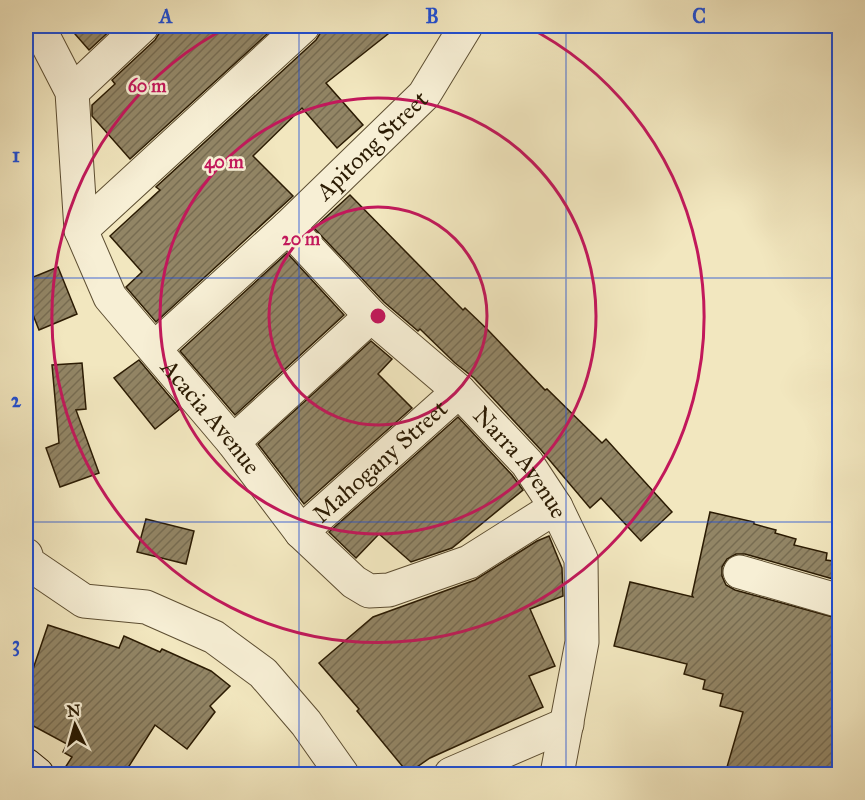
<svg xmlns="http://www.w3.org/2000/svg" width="865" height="800" font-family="'IM FELL Great Primer',serif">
  <defs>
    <pattern id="building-hatch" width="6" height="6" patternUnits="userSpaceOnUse" patternTransform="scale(1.5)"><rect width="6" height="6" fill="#928565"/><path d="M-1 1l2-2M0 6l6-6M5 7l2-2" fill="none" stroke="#776c51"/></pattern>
  </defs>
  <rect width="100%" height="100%" fill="#f2e7bf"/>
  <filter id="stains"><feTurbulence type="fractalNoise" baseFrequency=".00333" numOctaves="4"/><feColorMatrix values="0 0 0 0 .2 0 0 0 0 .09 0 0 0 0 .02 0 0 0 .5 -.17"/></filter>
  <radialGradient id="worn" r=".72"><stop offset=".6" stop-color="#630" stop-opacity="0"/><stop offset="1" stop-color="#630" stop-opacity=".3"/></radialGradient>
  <g fill="url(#building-hatch)" stroke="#2b1b03" stroke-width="1.5">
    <path d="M68,26H115L89,50Z"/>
    <path d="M160,26H276L130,159L92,116V105L115,84L112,80L155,40L160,32Z"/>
    <path d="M321,26H398L326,83L363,125L337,148L302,108L253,156L293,196L156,322L126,287L142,272L110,236L160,190L156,187L316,40L321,32Z"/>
    <path d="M350,195L463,310L465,308L487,329L545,390L547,389L602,443L606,439L672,512L641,541L601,498L590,508L541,450L474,378L455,363L420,329L418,331L384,302L314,228Z"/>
    <path d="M287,253L344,315L235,415L180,351Z"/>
    <path d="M58,267L77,314L39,330L26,297V280Z"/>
    <path d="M371,341L392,359L378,374L412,408L304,504L258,444Z"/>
    <path d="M139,360L180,409L155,429L114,378Z"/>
    <path d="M82,363L86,409L76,410L99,473L60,487L46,448L59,443L52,365Z"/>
    <path d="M458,417L512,475L523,490L452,548L411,562L379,534L356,558L329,532Z"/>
    <path d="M710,512L754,522V524L776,530L775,533L796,539L794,545L827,553L826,560L840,562V581L745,554H736L727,559L722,567V576L726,585L735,590L840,619V774H725L743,712L720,706L723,694L703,689L705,680L684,674L687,664L614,646L630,582L693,597L692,595Z"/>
    <path d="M146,519L194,531L186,564L137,552Z"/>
    <path d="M549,536L562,568L563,596L530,609L555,666L529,676L543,707L430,758L408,773L357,711L359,709L319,663L373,617L475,580L537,541Z"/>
    <path d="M48,625L119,648L124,636L160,652L162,649L211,671L230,686L210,706L215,712L187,749L155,725L124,774H61L72,757L63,752L67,744L26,722V669L32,672Z"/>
  </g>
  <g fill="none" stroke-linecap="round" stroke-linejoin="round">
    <defs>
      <g id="street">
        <path id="s1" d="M38,26L72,92L81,230L110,297L233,442L301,532L354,582L369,591L389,590L469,562L556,507"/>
        <path d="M72,92L142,26"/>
        <path id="s2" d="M288,227L371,316L459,391L527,463L556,507L581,559L582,642L557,774"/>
        <path d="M81,230L303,26"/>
        <path id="s3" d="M155,348L288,227L424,95L466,26"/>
        <path d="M233,442L371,316"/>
        <path id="s4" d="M301,532L459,391"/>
        <path d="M26,555L28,563L84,601L146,607L214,637L263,673L306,723L342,774"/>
        <path d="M740,572L840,601"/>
        <path d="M451,774L567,724"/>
      </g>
      <path id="secondary" d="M26,765L37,774"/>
    </defs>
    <use href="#street" stroke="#5d4e32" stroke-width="35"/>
    <use href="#secondary" stroke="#2b1b03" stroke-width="35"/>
    <use href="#street" stroke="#f7efd5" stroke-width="33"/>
    <use href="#secondary" stroke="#f7efd5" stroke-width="33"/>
  </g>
  <path fill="none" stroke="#1d4ed8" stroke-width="1.5" stroke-opacity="0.55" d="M299,26V774M566,26V774M26,278H840M26,522H840"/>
  <g fill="none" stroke="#c2185b" stroke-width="3">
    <circle cx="378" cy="316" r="109"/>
    <circle cx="378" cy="316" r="218"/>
    <path d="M526 26A326 326 0 1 1 230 26"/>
  </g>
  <g text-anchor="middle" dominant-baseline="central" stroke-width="5" stroke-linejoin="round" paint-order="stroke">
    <g font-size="24" fill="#2b1b03" stroke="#f7efd5">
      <text stroke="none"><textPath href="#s3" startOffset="297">Apitong Street</textPath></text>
      <text stroke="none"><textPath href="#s1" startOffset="442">Acacia Avenue</textPath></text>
      <text stroke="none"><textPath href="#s4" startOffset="106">Mahogany Street</textPath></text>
      <text stroke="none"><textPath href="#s2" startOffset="332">Narra Avenue</textPath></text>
    </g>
  </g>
  <circle cx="378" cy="316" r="9" fill="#c2185b" stroke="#f7efd5" stroke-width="3"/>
  <g font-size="18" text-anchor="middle" font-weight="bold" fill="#c2185b" stroke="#f7efd5" stroke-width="5" stroke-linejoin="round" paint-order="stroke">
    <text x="147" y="92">60 m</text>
    <text x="224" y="168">40 m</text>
    <text x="301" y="245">20 m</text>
  </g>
  <rect width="865" height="800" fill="none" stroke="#f2e7bf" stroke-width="66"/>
  <g transform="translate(75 725) rotate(355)" stroke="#f7efd5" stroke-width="4.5" paint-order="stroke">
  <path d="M0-4.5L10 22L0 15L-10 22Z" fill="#2b1b03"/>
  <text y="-9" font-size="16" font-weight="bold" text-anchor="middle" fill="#2b1b03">N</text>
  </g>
  <rect x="33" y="33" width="799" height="734" fill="none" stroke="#1d4ed8" stroke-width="2"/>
  <g font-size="20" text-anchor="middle" font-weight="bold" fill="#1d4ed8">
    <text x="166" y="23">A</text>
    <text x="432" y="23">B</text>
    <text x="699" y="23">C</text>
    <text x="16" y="162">1</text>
    <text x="16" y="407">2</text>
    <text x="16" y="651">3</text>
  </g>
  <rect width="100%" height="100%" filter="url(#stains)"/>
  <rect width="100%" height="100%" fill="url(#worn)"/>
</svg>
